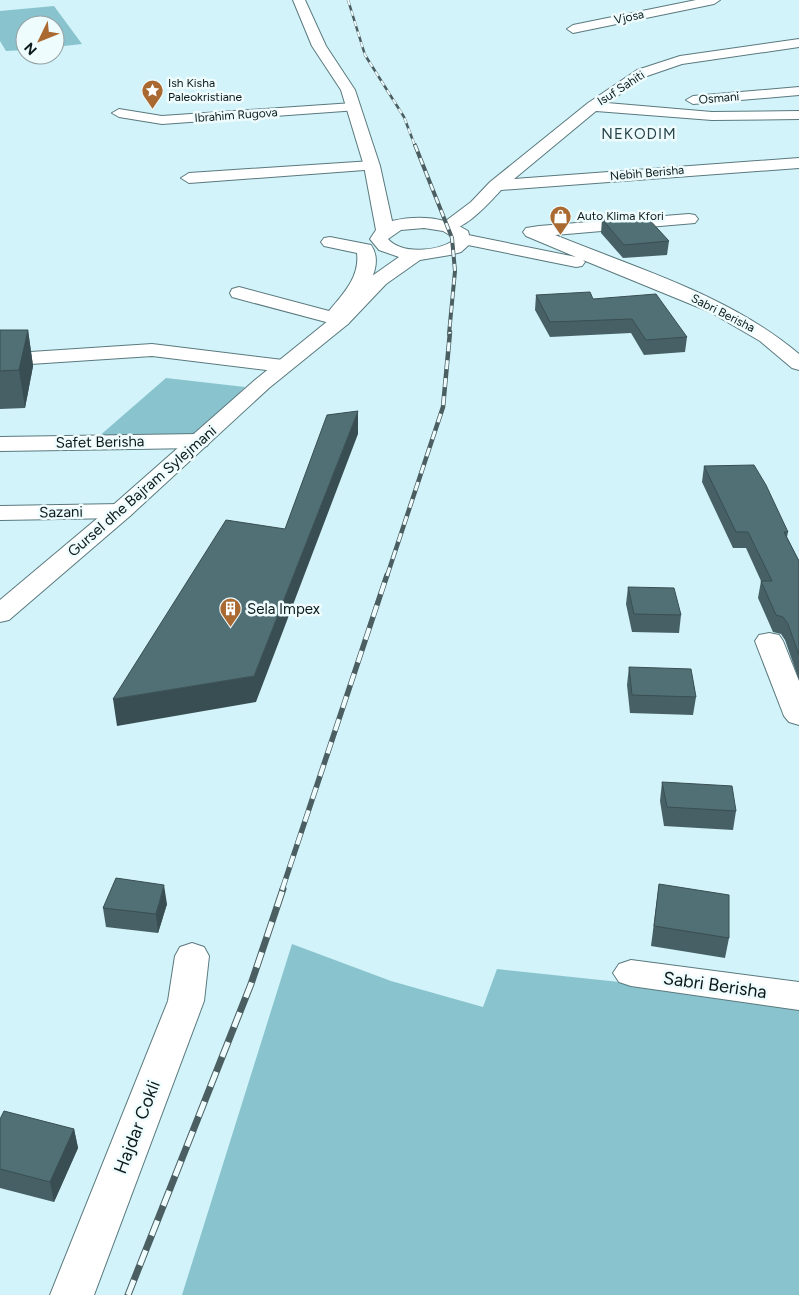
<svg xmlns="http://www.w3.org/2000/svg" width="799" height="1295" font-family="Figtree,sans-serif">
  <rect width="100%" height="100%" fill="#d1f3f9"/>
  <g fill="#89c4ce">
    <path d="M54,6L82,44L55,47V25H25V50L6,51L0,41V11Z"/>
    <path d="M166,378L245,387L200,434L97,438Z"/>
    <path d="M292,944L391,981L483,1007L497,969L799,1001V1295H182Z"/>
  </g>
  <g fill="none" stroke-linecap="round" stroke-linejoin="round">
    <defs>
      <g id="minor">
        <path d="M696,0H720L714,4L573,33L567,29L573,25Z"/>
        <path d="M799,39V47L682,64L647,76L607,103L712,112L799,111V119L712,120L596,111L514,179L799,158V168L501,190C489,203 461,235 442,230L439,226L471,202L490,182L588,103L637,70L680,56Z"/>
        <path d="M799,87V95L693,104L686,100L693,96Z"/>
        <path d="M353,103L360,107L358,110L162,124L119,117L112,113L119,109L162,116Z"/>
        <path d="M372,161L380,166L378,169L189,183L181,178L189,173Z"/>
        <path d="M689,214L695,215L698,219L695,223L555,235C638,269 729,295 799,354V370L792,368L760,341L710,312L583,260L585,262L582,266L576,267L463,244L457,243L454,239L457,235L463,234L576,257L526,236L523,232L526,228L539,226Z"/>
        <path d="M330,237L371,245C387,268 360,299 346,315L351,320L348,324L341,326L326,322L232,297L230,293L232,289L239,287L329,311C343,294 360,277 357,253L324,246L321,242L324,238Z"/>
        <path d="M152,344L283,360L290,362L293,366L290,370L283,372L152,356L0,366V354Z"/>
        <path d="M199,434L207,436L210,441L207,446L199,448L0,451V437Z"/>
        <path d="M121,504L130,506L133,511L130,516L121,518L0,520V506Z"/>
        <path d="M769,633L779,635L783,641L799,681V725L789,722L784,716L755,641L759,635Z"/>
        <path d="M192,943L204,947L209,956L204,1001L94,1295H50L168,1001L175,956L180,947Z"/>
        <path d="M631,960L799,982V1010L631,986L619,982L613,973L619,964Z"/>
      </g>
      <path id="tertiary" d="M293,0H305L326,46L355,90L380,166L392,221C418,215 445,217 468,231L471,243L461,252L450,255L420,260L386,284L348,324L269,388L130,516L9,620L0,622V600L112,506L255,380L334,316L372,276L399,257L379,250L370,239L376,230L364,166L341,90L312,46ZM424,228L443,231L453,237V241C437,251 402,255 388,239L401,230Z"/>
    </defs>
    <use href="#minor" stroke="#5a797e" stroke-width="2"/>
    <use href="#tertiary" stroke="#5a797e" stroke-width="2"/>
    <use href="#minor" fill="#fff" fill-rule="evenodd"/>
    <use href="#tertiary" fill="#fff" fill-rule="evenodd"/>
    <defs>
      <path id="rail-far4" d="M348,0L365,55L404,117L415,146"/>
      <path id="rail-far3" d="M415,145L452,238L455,271L449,334"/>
      <path id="rail-far2" d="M387,576L443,407L450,332"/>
      <path id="rail-far1" d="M282,890L387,575"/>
      <path id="rail" d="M128,1295L251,984L283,889"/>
    </defs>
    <use href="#rail-far4" stroke="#4b5f62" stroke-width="2.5"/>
    <use href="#rail-far3" stroke="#4b5f62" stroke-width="4"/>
    <use href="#rail-far2" stroke="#4b5f62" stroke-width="4.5"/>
    <use href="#rail-far1" stroke="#4b5f62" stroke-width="5.5"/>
    <use href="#rail" stroke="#4b5f62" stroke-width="7"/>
    <use href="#rail-far4" stroke="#effcfe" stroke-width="2" stroke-dasharray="5.5" stroke-linecap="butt"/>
    <use href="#rail-far3" stroke="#effcfe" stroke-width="2.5" stroke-dasharray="7" stroke-linecap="butt"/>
    <use href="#rail-far2" stroke="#effcfe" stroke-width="3" stroke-dasharray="9" stroke-linecap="butt"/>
    <use href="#rail-far1" stroke="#effcfe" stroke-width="4" stroke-dasharray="12" stroke-linecap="butt"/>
    <use href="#rail" stroke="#effcfe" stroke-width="5" stroke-dasharray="16" stroke-linecap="butt"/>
  </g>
  <g fill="#466065">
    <path d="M602,219L669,241L667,255L623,258L601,233Z"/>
    <path d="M536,295L593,299L687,337L685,352L644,355L631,333L550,337L535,310Z"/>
    <path d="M0,330H28L33,366L25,408L0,409Z"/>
    <path d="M704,466L788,532L787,537L799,561V680L785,640L781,634L773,632L758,598L761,581L746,548H733L702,482Z"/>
    <path d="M628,587L681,615L679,633L632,632L626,604Z"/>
    <path d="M629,667L696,697L693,715L630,713L627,685Z"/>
    <path d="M662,782L736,811L733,830L664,826L660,801Z"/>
    <path d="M659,884L729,938L725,958L651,946Z"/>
    <path d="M167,904L158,933L106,927L103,908Z"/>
    <path d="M0,1119L74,1129L78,1148L54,1202L0,1188Z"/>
  </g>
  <g fill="#394e52">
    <path d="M28,330L33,366L25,408L19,370Z"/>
    <path d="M358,411V434L256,702L117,726L113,699L254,676Z"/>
    <path d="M164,885L167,904L158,933L156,914Z"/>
    <path d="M74,1129L78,1148L54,1202L50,1182Z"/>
  </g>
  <g fill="#517075" stroke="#394e52">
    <path d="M646,216L669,241L624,245L602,219Z"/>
    <path d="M590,292L593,299L656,294L687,337L646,340L632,319L550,322L536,295Z"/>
    <path d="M0,330H28L19,370L0,371Z"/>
    <path d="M358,411L254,676L113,699L226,520L285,529L327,415Z"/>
    <path d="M754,465L766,485L788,532H784L799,561V655L788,624L783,617L776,615L761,581H772L748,532H736L704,466Z"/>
    <path d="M628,587L674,588L681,615L634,614Z"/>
    <path d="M629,667L691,669L696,697L632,695Z"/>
    <path d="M662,782L732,786L736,811L667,807Z"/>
    <path d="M116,878L164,885L156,914L103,908Z"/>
    <path d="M659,884L729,895V938L654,926Z"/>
    <path d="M4,1111L74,1129L50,1182L0,1169V1119Z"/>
  </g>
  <defs>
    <symbol id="sight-pin" viewBox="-11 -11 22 30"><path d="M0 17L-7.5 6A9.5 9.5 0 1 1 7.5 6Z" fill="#a96931" stroke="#effcfe"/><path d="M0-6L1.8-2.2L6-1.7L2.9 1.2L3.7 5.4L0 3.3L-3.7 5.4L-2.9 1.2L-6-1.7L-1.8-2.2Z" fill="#fff"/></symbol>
    <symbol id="shop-pin" viewBox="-11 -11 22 30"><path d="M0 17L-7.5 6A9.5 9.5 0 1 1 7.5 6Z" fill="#a96931" stroke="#effcfe"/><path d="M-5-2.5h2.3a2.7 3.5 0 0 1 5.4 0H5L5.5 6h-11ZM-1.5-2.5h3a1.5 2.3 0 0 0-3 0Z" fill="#fff"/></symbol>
    <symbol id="building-pin" viewBox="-11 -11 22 30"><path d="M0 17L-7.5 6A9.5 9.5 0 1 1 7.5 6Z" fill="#a96931" stroke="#effcfe"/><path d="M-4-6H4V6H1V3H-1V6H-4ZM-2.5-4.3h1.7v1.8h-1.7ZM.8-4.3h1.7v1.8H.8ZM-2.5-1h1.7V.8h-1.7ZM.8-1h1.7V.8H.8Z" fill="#fff"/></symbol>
  </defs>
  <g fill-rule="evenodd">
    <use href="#sight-pin" x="140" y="78" width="25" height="34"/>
    <use href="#shop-pin" x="548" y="204" width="25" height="34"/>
    <use href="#building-pin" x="218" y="596" width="25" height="34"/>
  </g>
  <g text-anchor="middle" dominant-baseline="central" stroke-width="5" stroke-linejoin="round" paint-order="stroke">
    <g font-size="12" fill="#0c191b" stroke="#effcfe">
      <text transform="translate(629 17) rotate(-12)">Vjosa</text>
      <text transform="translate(621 88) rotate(-33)">Isuf Sahiti</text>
      <text transform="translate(719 98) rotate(-5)">Osmani</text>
      <text transform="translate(236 115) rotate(-4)">Ibrahim Rugova</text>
      <text transform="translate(647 173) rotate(-5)">Nebih Berisha</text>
      <text transform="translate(723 313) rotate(27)">Sabri Berisha</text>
    </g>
    <g font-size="12" fill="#0c191b" stroke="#effcfe" text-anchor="start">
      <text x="168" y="83">Ish Kisha<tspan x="168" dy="14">Paleokristiane</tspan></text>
      <text x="577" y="216">Auto Klima Kfori</text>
    </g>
    <g font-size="15" letter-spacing="1" fill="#27454a" stroke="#effcfe">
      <text x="639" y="134">NEKODIM</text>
    </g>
    <g font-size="15" fill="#0c191b" stroke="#effcfe">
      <text transform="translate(100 442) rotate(-1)">Safet Berisha</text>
      <text transform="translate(142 491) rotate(-41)">Gursel dhe Bajram Sylejmani</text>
      <text transform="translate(61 512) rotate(-1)">Sazani</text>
    </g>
    <g font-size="15" fill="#0c191b" stroke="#effcfe" text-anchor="start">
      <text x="247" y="609">Sela Impex</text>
    </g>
    <g font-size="18" fill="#0c191b" stroke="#effcfe">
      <text transform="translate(715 985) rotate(8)">Sabri Berisha</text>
      <text transform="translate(137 1127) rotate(-69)">Hajdar Cokli</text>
    </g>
  </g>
  <g transform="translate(40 40) rotate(227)"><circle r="24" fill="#effcfe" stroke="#94a1a3"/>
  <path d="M0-4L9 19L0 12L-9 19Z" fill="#a96931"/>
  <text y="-8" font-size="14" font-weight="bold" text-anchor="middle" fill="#0c191b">N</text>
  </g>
</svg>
